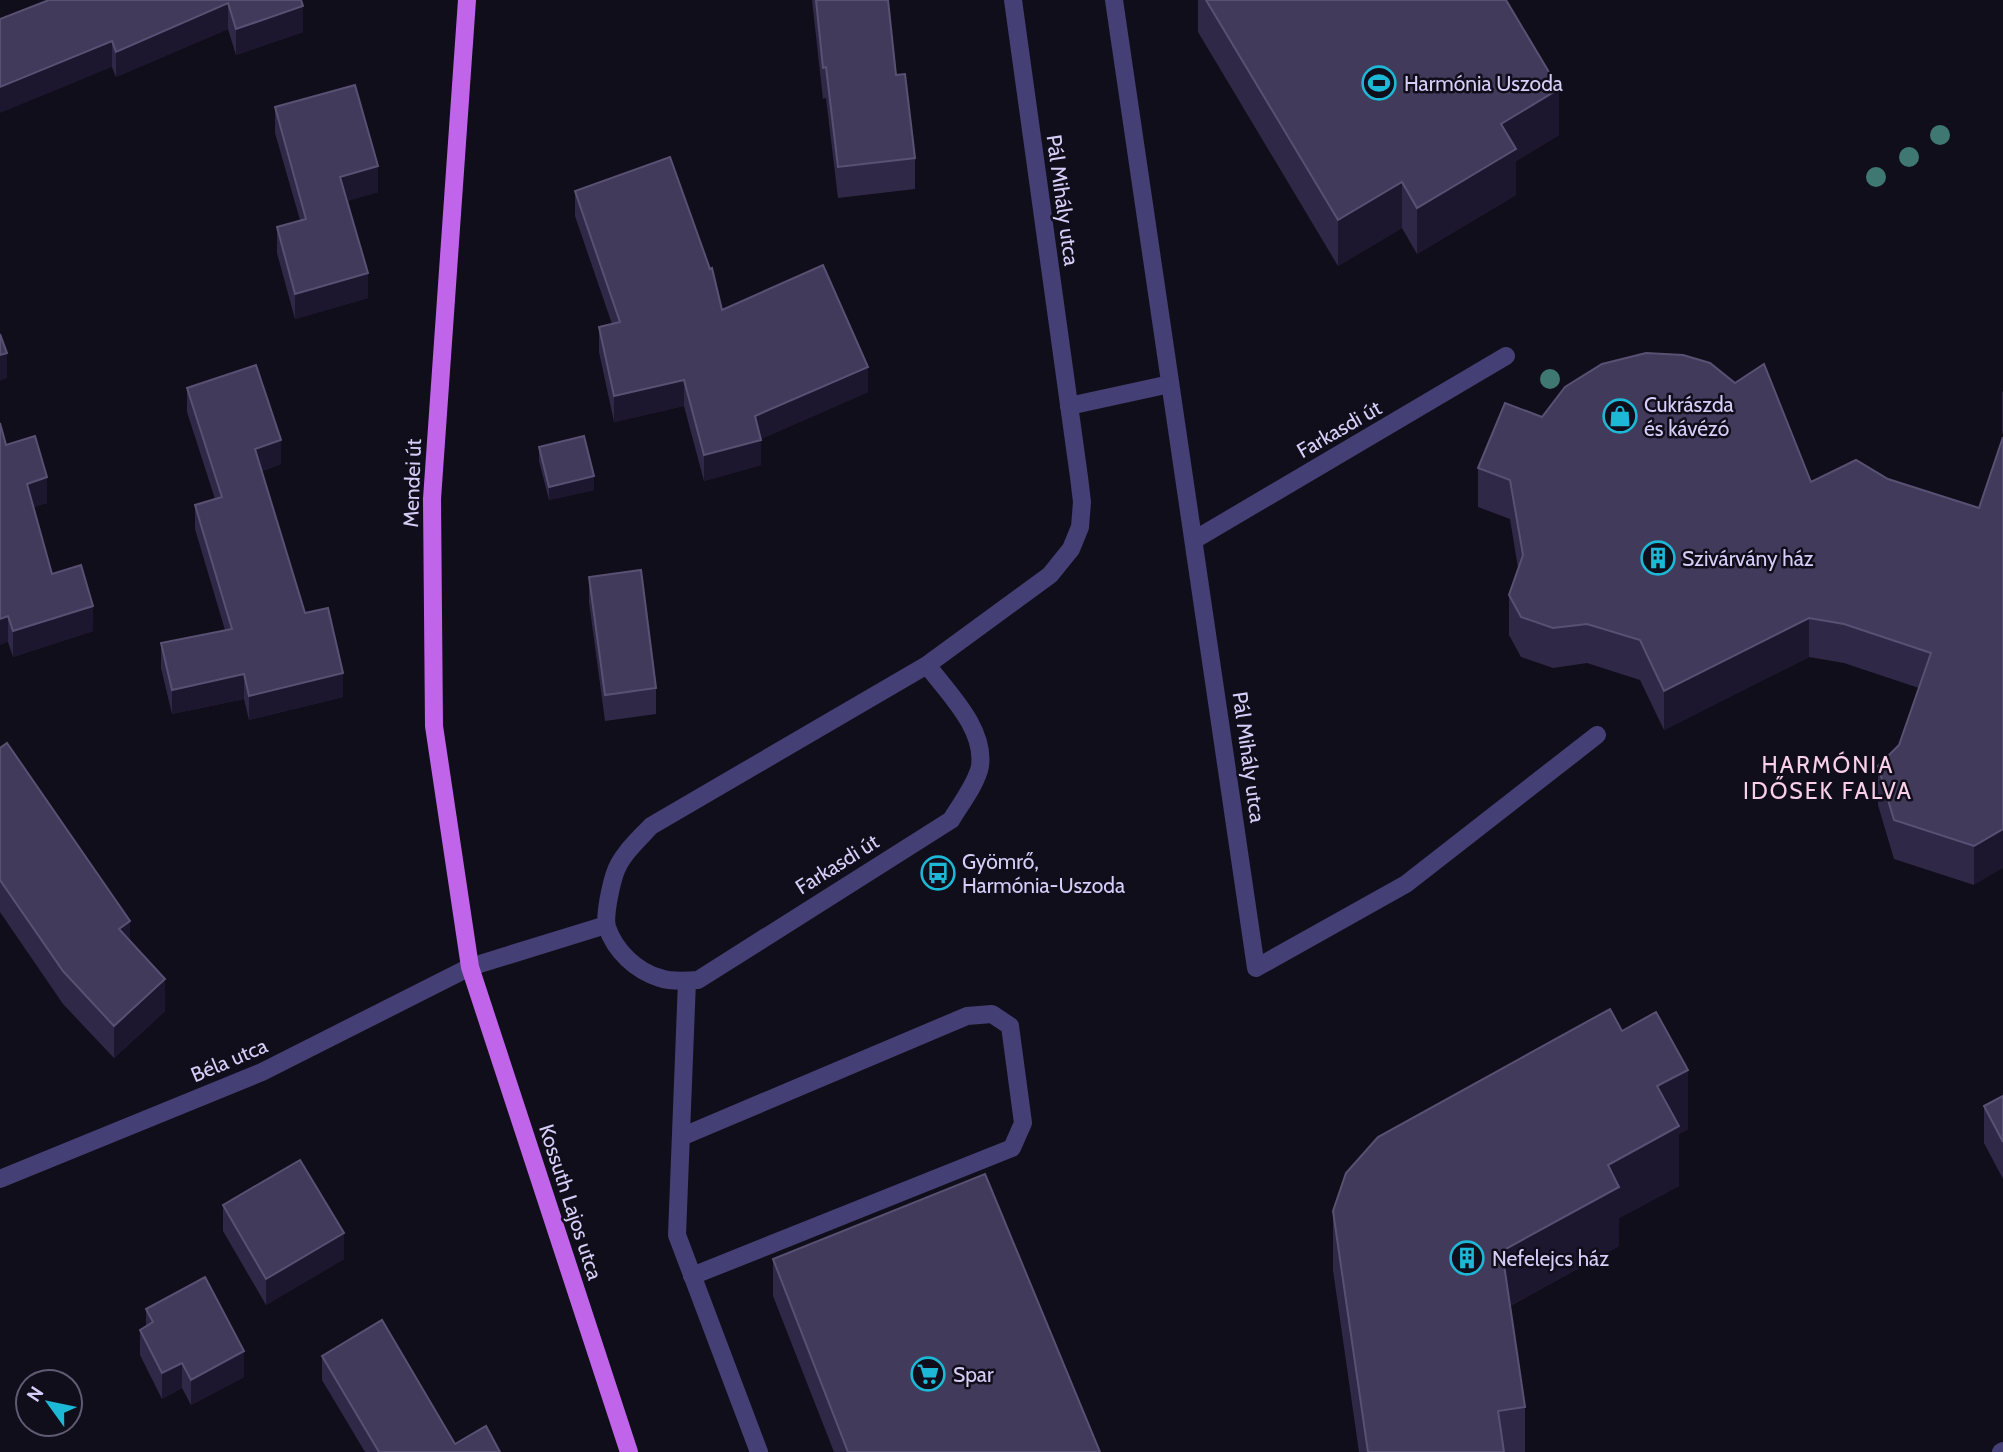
<svg xmlns="http://www.w3.org/2000/svg" width="2003" height="1452" font-family="Cabin,sans-serif">
  <rect width="100%" height="100%" fill="#110e1b"/>
  <g fill="none" stroke-linecap="round" stroke-linejoin="round">
    <g stroke="#443f74" stroke-width="18">
      <path d="M1114,0L1256,968L1406,884L1597,735"/>
      <path d="M1069,406L1170,384"/>
      <path d="M1194,540L1506,356"/>
      <path d="M927,665C948,693 985,728 980,766C977,783 960,805 951,820L698,980C686,981 671,982 660,978C636,971 615,951 607,927C604,916 611,885 615,873C621,855 638,840 651,826L927,665L1050,575L1071,549L1080,527L1082,502L1079,477L1013,0"/>
      <path d="M687,981L677,1235L759,1452"/>
      <path d="M681,1137L967,1016L992,1014L1010,1026L1023,1123L1012,1148L692,1276"/>
      <path d="M0,1179L262,1072L470,967L606,925"/>
      <path d="M2001,1452L2003,1451"/>
    </g>
    <path stroke="#c064ea" stroke-width="18" d="M467,0L432,499L434,726L470,967L629,1452"/>
  </g>
  <g fill="#3f7872">
    <circle cx="1940" cy="135" r="10"/>
    <circle cx="1909" cy="157" r="10"/>
    <circle cx="1876" cy="177" r="10"/>
    <circle cx="1550" cy="379" r="10"/>
  </g>
  <g fill="#302847">
    <path d="M301,0L303,32L236,55L228,29L116,77L112,67L0,19Z"/>
    <path d="M812,0H888L896,75L915,158V189L838,198L826,98L823,99Z"/>
    <path d="M1198,0H1506L1559,135L1516,161V195L1417,254L1402,228L1338,266L1198,32Z"/>
    <path d="M275,107L378,192L347,201L368,298L295,319L277,253V227L300,220L275,133Z"/>
    <path d="M575,191L722,310L868,392L761,439V465L704,481L684,406L614,422L599,352V327L612,324L575,216Z"/>
    <path d="M187,388L281,464L262,471L305,613L343,697L249,720L244,699L172,714L161,668V643L225,630L195,529V505L215,499L187,412Z"/>
    <path d="M2003,391V436L2002,431V392Z"/>
    <path d="M1542,417L1811,482L1888,479L1979,508L1974,885L1894,859L1878,805V766L1899,745L1919,688L1844,663L1809,657L1664,730L1640,680L1587,663L1553,668L1521,657L1509,635V595L1518,568L1510,519L1478,507V468Z"/>
    <path d="M6,445L47,503L33,507L52,574L93,631L13,657L8,642Z"/>
    <path d="M539,447L594,490L549,500L539,461Z"/>
    <path d="M589,577L656,688V714L605,721L589,602Z"/>
    <path d="M0,748L130,941L165,1011L114,1058L63,1004L0,912Z"/>
    <path d="M1622,1031L1688,1129L1679,1134V1186L1619,1218V1246L1510,1306L1525,1407V1452H1359L1333,1270V1211Z"/>
    <path d="M2003,1096V1179L1984,1143V1106Z"/>
    <path d="M223,1205L344,1259L266,1305L223,1231Z"/>
    <path d="M773,1259L1100,1452H834L773,1296Z"/>
    <path d="M146,1309L244,1377L191,1405L182,1388L162,1399L140,1355V1330L146,1326Z"/>
    <path d="M322,1356L455,1444L500,1452H365L322,1380Z"/>
  </g>
  <g fill="#1c162e">
    <path d="M228,3V29L116,77V52Z"/>
    <path d="M303,6V32L236,55V29Z"/>
    <path d="M112,41V67L0,113V87Z"/>
    <path d="M1559,89V135L1516,161V195L1417,254V208L1501,124Z"/>
    <path d="M378,166V192L340,203V177Z"/>
    <path d="M1402,182V228L1338,266V220Z"/>
    <path d="M368,273V298L295,319V294Z"/>
    <path d="M7,353V378L0,381V355Z"/>
    <path d="M868,367V392L756,441L761,440V465L704,481V455L755,416Z"/>
    <path d="M684,380V406L614,422V396Z"/>
    <path d="M281,440V464L255,473V449Z"/>
    <path d="M594,476V490L549,500V487Z"/>
    <path d="M47,477V503L27,509V484Z"/>
    <path d="M93,606V631L13,657V631Z"/>
    <path d="M8,616V642L0,645V619Z"/>
    <path d="M1809,618V657L1664,730V691Z"/>
    <path d="M343,673V697L249,720V696Z"/>
    <path d="M244,674V699L172,714V690Z"/>
    <path d="M2003,829V868L1974,885V846Z"/>
    <path d="M130,921V954L119,929Z"/>
    <path d="M165,979V1011L114,1058V1026Z"/>
    <path d="M1688,1070V1129L1679,1134V1186L1619,1218V1246L1502,1310V1251L1608,1165L1657,1086Z"/>
    <path d="M344,1233V1259L266,1305V1279Z"/>
    <path d="M244,1351V1377L191,1405V1380Z"/>
    <path d="M182,1363V1388L162,1399V1373Z"/>
  </g>
  <g fill="#423a5a" stroke="#595173" stroke-width="2">
    <path d="M49,0H301L303,6L236,29L228,3L116,52L112,41L0,87V19Z"/>
    <path d="M816,0H888L896,75L905,74L915,158L838,167L826,67L823,68Z"/>
    <path d="M1206,0H1506L1559,89L1501,124L1516,149L1417,208L1402,182L1338,220Z"/>
    <path d="M355,85L378,166L340,177L368,273L295,294L277,227L306,219L275,107Z"/>
    <path d="M670,157L710,269L712,268L722,310L823,265L868,367L755,416L761,440L704,455L684,380L614,396L599,327L620,322L575,191Z"/>
    <path d="M0,334L7,353L0,355Z"/>
    <path d="M1646,353L1683,355L1710,363L1735,383L1764,364L1811,482L1856,460L1888,479L1979,508L2003,437V829L1974,846L1894,820L1878,766L1899,745L1931,653L1844,624L1809,618L1664,691L1640,640L1587,624L1553,628L1521,617L1509,595L1523,555L1510,480L1478,468L1505,403L1542,417L1565,387L1602,364Z"/>
    <path d="M256,365L281,440L255,449L305,613L328,608L343,673L249,696L244,674L172,690L161,643L232,629L195,505L222,497L187,388Z"/>
    <path d="M0,423L6,445L35,436L47,477L27,484L52,574L81,565L93,606L13,631L8,616L0,619Z"/>
    <path d="M584,436L594,476L549,487L539,447Z"/>
    <path d="M641,570L656,688L605,695L589,577Z"/>
    <path d="M7,743L130,921L119,929L165,979L114,1026L63,971L0,880V748Z"/>
    <path d="M1610,1009L1622,1031L1656,1012L1688,1070L1657,1086L1679,1126L1608,1165L1619,1187L1502,1251L1525,1407L1498,1411L1504,1452H1368L1333,1211L1346,1173L1378,1137Z"/>
    <path d="M2003,1096V1142L1984,1106Z"/>
    <path d="M300,1160L344,1233L266,1279L223,1205Z"/>
    <path d="M985,1174L1100,1452H848L773,1259Z"/>
    <path d="M205,1277L244,1351L191,1380L182,1363L162,1373L140,1330L153,1322L146,1309Z"/>
    <path d="M382,1320L455,1444L486,1426L500,1452H379L322,1356Z"/>
  </g>
  <defs>
    <symbol id="stadium-ring" viewBox="-11 -11 22 22"><circle r="9.5" fill="#110e1b" stroke="#1db8d6" stroke-width="1.5"/><path d="M0-5a6.5 5 0 1 0 0 10a6.5 5 0 1 0 0-10ZM-3.5-1.8h7v3.6h-7Z" fill="#1db8d6"/></symbol>
    <symbol id="shop-ring" viewBox="-11 -11 22 22"><circle r="9.5" fill="#110e1b" stroke="#1db8d6" stroke-width="1.5"/><path d="M-5-2.5h2.3a2.7 3.5 0 0 1 5.4 0H5L5.5 6h-11ZM-1.5-2.5h3a1.5 2.3 0 0 0-3 0Z" fill="#1db8d6"/></symbol>
    <symbol id="building-ring" viewBox="-11 -11 22 22"><circle r="9.5" fill="#110e1b" stroke="#1db8d6" stroke-width="1.5"/><path d="M-4-6H4V6H1V3H-1V6H-4ZM-2.5-4.3h1.7v1.8h-1.7ZM.8-4.3h1.7v1.8H.8ZM-2.5-1h1.7V.8h-1.7ZM.8-1h1.7V.8H.8Z" fill="#1db8d6"/></symbol>
    <symbol id="bus-ring" viewBox="-11 -11 22 22"><circle r="9.5" fill="#110e1b" stroke="#1db8d6" stroke-width="1.5"/><path d="M-5-6H5V4H4V6H2V4H-2V6H-4V4H-5ZM-3.5-4V0h7V-4ZM-3.5 1.2v1.5H-2V1.2ZM2 1.2v1.5H3.5V1.2Z" fill="#1db8d6"/></symbol>
    <symbol id="supermarket-ring" viewBox="-11 -11 22 22"><circle r="9.5" fill="#110e1b" stroke="#1db8d6" stroke-width="1.5"/><path d="M-6-5.5h2.5l.6 2H6L4.5 2H-2.5L-4.4-4H-6ZM-1.5 3.2a1.3 1.3 0 1 0 .1 0ZM3 3.2a1.3 1.3 0 1 0 .1 0Z" fill="#1db8d6"/></symbol>
  </defs>
  <g fill-rule="evenodd">
    <use href="#stadium-ring" x="1360" y="64" width="38" height="38"/>
    <use href="#shop-ring" x="1601" y="397" width="38" height="38"/>
    <use href="#building-ring" x="1639" y="539" width="38" height="38"/>
    <use href="#bus-ring" x="919" y="854" width="38" height="38"/>
    <use href="#building-ring" x="1448" y="1239" width="38" height="38"/>
    <use href="#supermarket-ring" x="909" y="1355" width="38" height="38"/>
  </g>
  <g text-anchor="middle" dominant-baseline="central" stroke-width="5" stroke-linejoin="round" paint-order="stroke">
    <g font-size="21" fill="#d6cef8" stroke="#110e1b" text-anchor="start">
      <text x="1404" y="83">Harmónia Uszoda</text>
      <text x="1644" y="404">Cukrászda<tspan x="1644" dy="24">és kávézó</tspan></text>
      <text x="1682" y="558">Szivárvány ház</text>
      <text x="962" y="861">Gyömrő,<tspan x="962" dy="24">Harmónia-Uszoda</tspan></text>
      <text x="1492" y="1258">Nefelejcs ház</text>
      <text x="953" y="1374">Spar</text>
    </g>
    <g font-size="21" fill="#d6cef8" stroke="#110e1b">
      <text transform="translate(1063 200) rotate(82)">Pál Mihály utca</text>
      <text transform="translate(1339 429) rotate(-30)">Farkasdi út</text>
      <text transform="translate(412 483) rotate(-88)">Mendei út</text>
      <text transform="translate(1249 757) rotate(82)">Pál Mihály utca</text>
      <text transform="translate(837 864) rotate(-32)">Farkasdi út</text>
      <text transform="translate(229 1060) rotate(-23)">Béla utca</text>
      <text transform="translate(571 1202) rotate(72)">Kossuth Lajos utca</text>
    </g>
    <g font-size="23" letter-spacing="2" fill="#f9d0e7" stroke="#110e1b">
      <text x="1828" y="765">HARMÓNIA<tspan x="1828" dy="26">IDŐSEK FALVA</tspan></text>
    </g>
  </g>
  <g transform="translate(49 1403) rotate(303)"><circle r="33" fill="#110e1b" stroke="#605b73" stroke-width="2"/>
  <path d="M0-5L12 26L0 18L-12 26Z" fill="#1db8d6"/>
  <text y="-10" font-size="19" font-weight="bold" text-anchor="middle" fill="#d6cef8">N</text>
  </g>
</svg>
